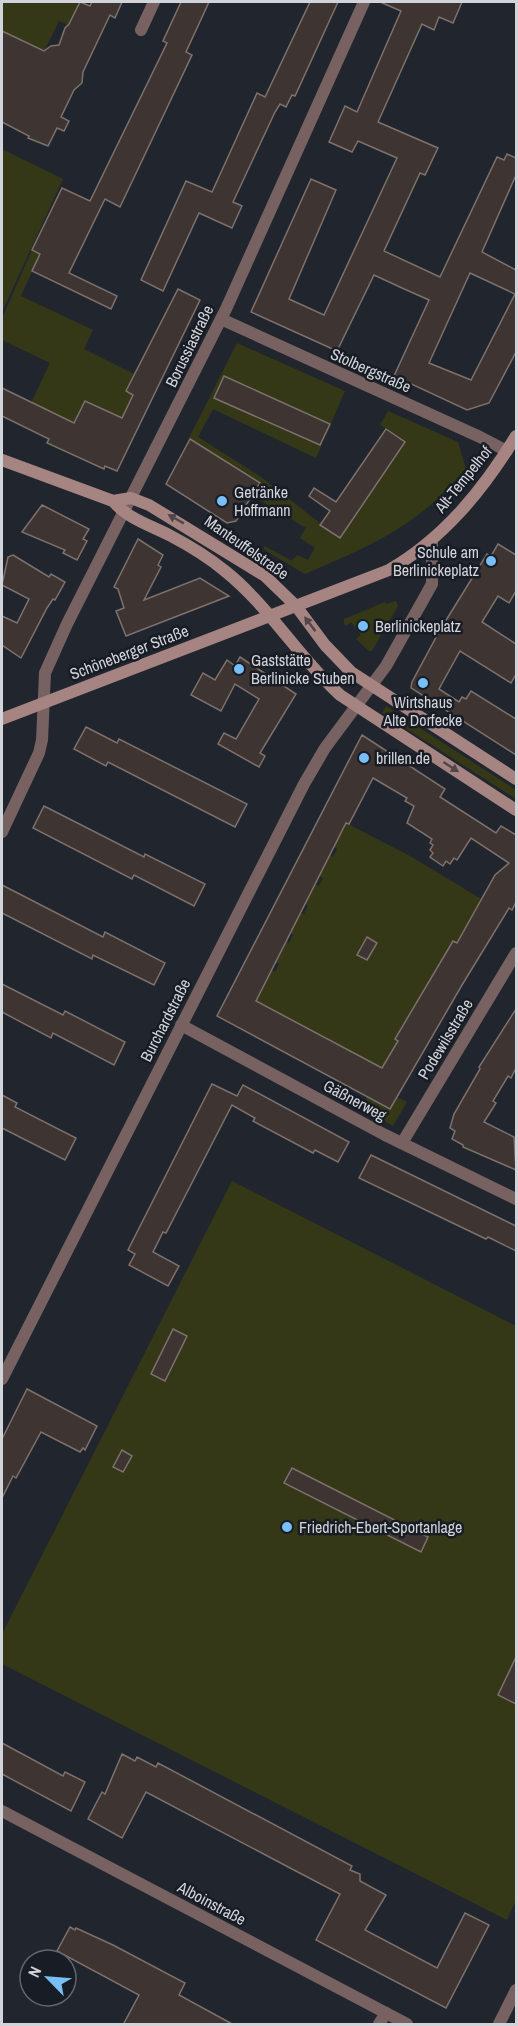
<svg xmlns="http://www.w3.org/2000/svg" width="518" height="2026" font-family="'Archivo Narrow',sans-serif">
  <rect width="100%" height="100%" fill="#21262e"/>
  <g fill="#353817">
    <path d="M2,2H80L69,25L59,21L44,52L2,31Z"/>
    <path d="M2,149L63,179L2,312Z"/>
    <path d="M32,250L40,254L21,296L93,330L84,349L134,374L126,391L133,395L121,420L85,401L79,413L102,440L31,403L50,363L2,340V318Z"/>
    <path d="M237,343L345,391L316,458L213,409L198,437L261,477L339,538L405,442L380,425L388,411L458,442L466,469C417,527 372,545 305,574L263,549L265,546L292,561L297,555L308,560L315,548L300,538L306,528L258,499L260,496L254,492L259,483L189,438Z"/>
    <path d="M396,601L398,606L372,651H369L356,639L361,635L351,622L346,626L344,624V619L385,602L386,604Z"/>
    <path d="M386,706L516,790V799L382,713Z"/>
    <path d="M346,823L410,856L483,900L457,943L453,942L395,1039L398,1041L381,1076L268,1012L252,998L271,970L275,972L279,964L275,962L286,941L289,943L293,935L290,933L300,913L304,914L308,906L305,904L315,884L319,886L323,878L319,876L330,855L333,857L337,849L334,847Z"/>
    <path d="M367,1097H397L407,1102L393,1126L361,1108Z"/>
    <path d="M232,1181L516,1326V1900L507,1920L2,1664V1634Z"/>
  </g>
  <g fill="#3e3431" stroke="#7d716d" stroke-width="1.5" fill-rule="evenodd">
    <path d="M80,2L90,6L92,2H122L115,18L110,15L83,72L82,83L74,90L61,117L69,121L64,131L57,128L48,146L28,138L29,136L2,122V31L44,51L51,46L59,45L65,28L69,24Z"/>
    <path d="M181,2H209L186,52L192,55L120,207L105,199L69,273L117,296L111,309L32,271L40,254L32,250L62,188L90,201L167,43L163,41Z"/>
    <path d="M310,2H338L295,96L292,95L286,107L280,104L275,112L233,202L242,206L232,228L199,213L163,291L141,280L186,181L212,192L257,93L265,97Z"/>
    <path d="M380,2H462L453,23L439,17L434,30L422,24L378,122L438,148L425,175L420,173L384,251L440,277L497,157L504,160L507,154L516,158V175L482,252L516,270V352L489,403L467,410L394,376L429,300L402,288L374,275L337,351L251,312L311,179L336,190L289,299L324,315L397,158L358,141L352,152L329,142L345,106L357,112L401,11ZM470,273L515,294L471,380L429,363Z"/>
    <path d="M178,289L200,300L117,471L105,466L104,469L47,443L49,439L2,416V388L74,423L85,401L122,418L133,395L126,391Z"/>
    <path d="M224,376L330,424L320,445L214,398Z"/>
    <path d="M386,429L405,442L340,538L320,525L330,511L309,496L314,488L336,502Z"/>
    <path d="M190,439L260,483L236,521L227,523L166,484Z"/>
    <path d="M42,505L89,529L83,539L87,541L77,560L63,553L65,550L22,532Z"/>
    <path d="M138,539L163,555L158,565L161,567L144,600L200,578L229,596L126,636L116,611L124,608L118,589L114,587Z"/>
    <path d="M498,544L516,555V591L509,603L498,596L482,622L516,644V674L511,683L460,651L439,689L459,702L462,697L466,699L471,691L516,719V755L411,688L412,682L440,630L487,554L491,556Z"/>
    <path d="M13,555L49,577L51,574L65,582L55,600L53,599L47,608L21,658L2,645V616L17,623L29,599L2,585L8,557Z"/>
    <path d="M240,657L296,694L260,753L265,756L259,767L218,744L224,733L236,739L259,699L235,684L221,711L191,695L203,673L215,680L227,660L235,666Z"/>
    <path d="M86,727L117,743L119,739L247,804L235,827L108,762L106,766L74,749Z"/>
    <path d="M362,735L445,789L440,797L496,833L501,826L516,835V902L512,910L509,908L462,985L390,1109L217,1016ZM373,778L407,798L405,801L414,806L407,823L432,839L430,843L433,845L430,850L433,853L430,857L443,866L446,861L450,864L454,858L457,860L471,838L509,863L495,875L457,943L453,941L395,1039L398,1041L382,1068L256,1001L346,823L349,824Z"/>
    <path d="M44,806L144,857L145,854L205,884L194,906L134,875L132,879L33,828Z"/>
    <path d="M2,885L103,937L105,932L165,963L154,985L93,955L92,959L2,913Z"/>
    <path d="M367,937L377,943L367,960L357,955Z"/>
    <path d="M2,984L63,1015L65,1011L125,1042L114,1065L53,1033L51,1038L2,1012Z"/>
    <path d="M516,1009V1068L511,1078L508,1076L493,1101L496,1103L484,1122L514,1137L516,1170L463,1147V1145L452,1139L455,1131L450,1128L454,1114L480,1069L479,1067Z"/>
    <path d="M212,1084L237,1096L243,1085L349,1142L338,1162L315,1150L313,1153L253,1121L255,1118L232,1105L166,1233L163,1232L153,1252L179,1266L168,1286L129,1265L135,1254L128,1250Z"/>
    <path d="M2,1095L17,1103L15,1107L76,1138L65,1160L2,1128Z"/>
    <path d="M371,1155L516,1226V1251L488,1237L486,1239L359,1178Z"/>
    <path d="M173,1329L187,1336L165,1381L151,1374Z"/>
    <path d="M27,1389L97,1426L85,1450L83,1448L80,1452L41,1432L16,1478L13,1476L2,1498V1439Z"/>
    <path d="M122,1450L132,1456L123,1472L113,1467Z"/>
    <path d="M292,1468L428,1537L421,1552L284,1483Z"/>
    <path d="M516,1657V1704L498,1695Z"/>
    <path d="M2,1743L63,1776L65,1772L85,1782L71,1811L2,1774Z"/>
    <path d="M122,1754L135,1761L137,1757L156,1767L158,1763L352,1866L350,1870L360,1874V1881L386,1895L365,1930L437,1968L465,1913L489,1925L446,2008L316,1940L340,1894L292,1869L146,1792L122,1838L88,1819L102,1792L105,1794Z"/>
    <path d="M70,1927L75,1930L76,1928L113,1945L185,1983L179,1995L234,2025H123L139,1995L57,1951Z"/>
  </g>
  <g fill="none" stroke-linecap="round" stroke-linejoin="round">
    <g stroke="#776261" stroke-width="12">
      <path d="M141,30L154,2"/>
      <path d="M221,319L480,437L507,451"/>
      <path d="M2,832L39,753L42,740L45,673L67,624L226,309L364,2"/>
      <path d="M181,1025L385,1135L516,1199"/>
      <path d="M402,1143L516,953"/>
      <path d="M2,1379L304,784L325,748L386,666L432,584V540"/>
      <path d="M379,2024L386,2013"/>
      <path d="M499,2024L516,1990"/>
    </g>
    <path stroke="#776261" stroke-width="12" d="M2,1811L407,2024"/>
    <g stroke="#a68482" stroke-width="12">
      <path d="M2,460L113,501C128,519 150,525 171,536C190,546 208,557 225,571C269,606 298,657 340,695L516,810"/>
      <path d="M113,501L131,498L149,505L265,576L296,606L325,645L351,672L516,779"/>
      <path d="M2,719L389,570C444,538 483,490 516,436"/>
    </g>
  </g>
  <defs><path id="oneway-solid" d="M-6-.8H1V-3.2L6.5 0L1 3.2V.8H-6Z" transform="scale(1.5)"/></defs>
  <g fill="#51464a">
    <use href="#oneway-solid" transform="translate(176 519) rotate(-151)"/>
    <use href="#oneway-solid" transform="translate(310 624) rotate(-127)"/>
    <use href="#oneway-solid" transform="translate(451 767) rotate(33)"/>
  </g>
  <g fill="#78bff7" stroke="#181c24" stroke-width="2">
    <circle cx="222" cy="501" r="6"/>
    <circle cx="491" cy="561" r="6"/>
    <circle cx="363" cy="626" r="6"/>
    <circle cx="239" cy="669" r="6"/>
    <circle cx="423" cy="683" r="6"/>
    <circle cx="364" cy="758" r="6"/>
    <circle cx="287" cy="1527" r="6"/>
  </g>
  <g text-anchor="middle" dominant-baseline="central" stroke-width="5" stroke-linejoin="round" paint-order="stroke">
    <g font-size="16" fill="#d1d4d9" stroke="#181c24">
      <text transform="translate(189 346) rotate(-64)">Borussiastraße</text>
      <text transform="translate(371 370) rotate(24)">Stolbergstraße</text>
      <text transform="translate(463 479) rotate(-51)">Alt-Tempelhof</text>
      <text transform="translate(247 547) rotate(35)">Manteuffelstraße</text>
      <text transform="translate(129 652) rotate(-21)">Schöneberger Straße</text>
      <text transform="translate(165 1020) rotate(-63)">Burchardstraße</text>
      <text transform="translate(445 1039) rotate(-59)">Podewilsstraße</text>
      <text transform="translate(355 1100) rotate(28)">Gäßnerweg</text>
      <text transform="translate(212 1903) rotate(28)">Alboinstraße</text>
    </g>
    <g font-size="16" fill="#d1d4d9" stroke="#181c24" text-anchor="start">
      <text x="234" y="492">Getränke<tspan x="234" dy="18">Hoffmann</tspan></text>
      <text x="479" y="552" text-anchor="end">Schule am<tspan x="479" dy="18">Berlinickeplatz</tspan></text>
      <text x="375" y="626">Berlinickeplatz</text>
      <text x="251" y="660">Gaststätte<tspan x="251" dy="18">Berlinicke Stuben</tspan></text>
      <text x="423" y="702" text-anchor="middle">Wirtshaus<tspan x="423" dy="18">Alte Dorfecke</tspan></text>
      <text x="376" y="758">brillen.de</text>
      <text x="299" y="1527">Friedrich-Ebert-Sportanlage</text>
    </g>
  </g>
  <rect width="518" height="2026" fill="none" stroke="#d1d4d9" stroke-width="6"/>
  <g transform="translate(48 1978) rotate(295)"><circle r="28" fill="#181c24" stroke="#62666c" stroke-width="1.5"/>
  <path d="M0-4.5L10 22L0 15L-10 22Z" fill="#78bff7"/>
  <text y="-9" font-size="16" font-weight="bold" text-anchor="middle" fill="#d1d4d9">N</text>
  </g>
</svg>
